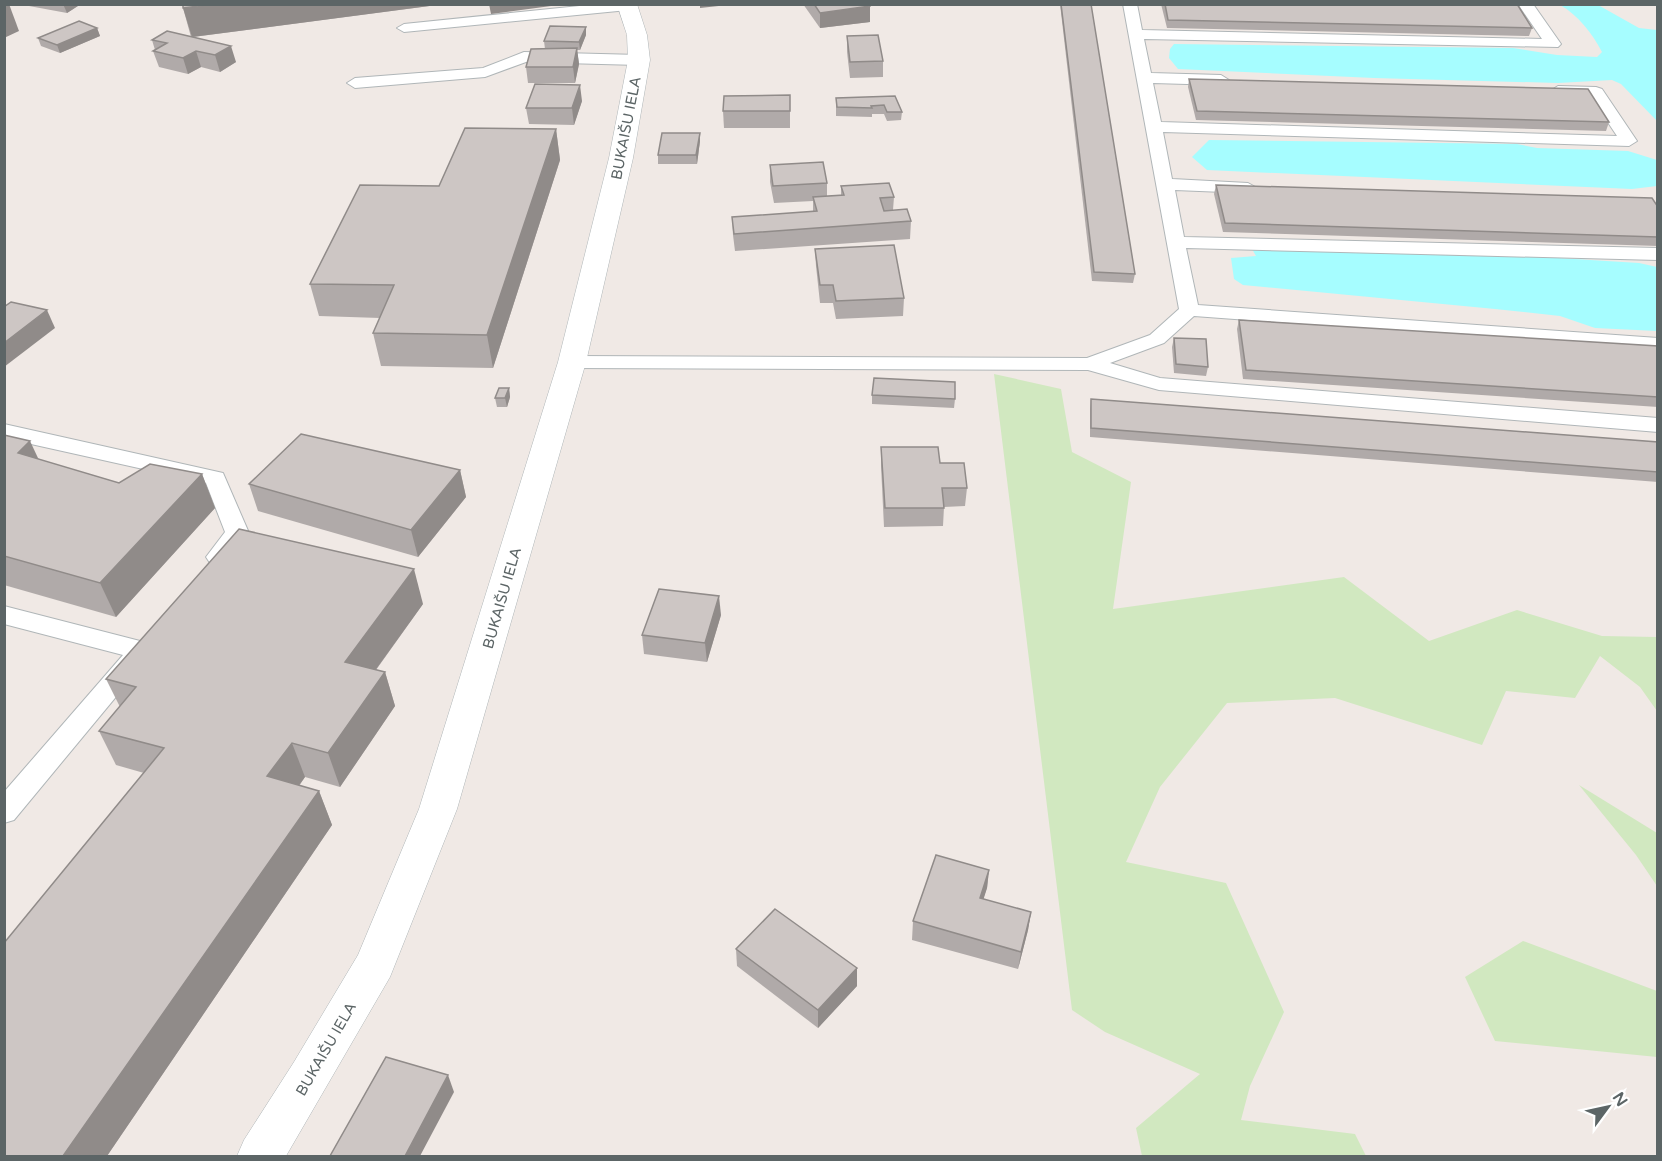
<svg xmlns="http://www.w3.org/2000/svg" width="1662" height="1161" font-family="'Varela Round',sans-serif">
  <rect width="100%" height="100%" fill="#f0e9e5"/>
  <g fill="#d1e8c0">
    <path d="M994,374L1061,389L1072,452L1131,482L1113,609L1344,577L1429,641L1517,610L1602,636L1657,637V711L1640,687L1600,656L1575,698L1506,691L1482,745L1335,698L1227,703L1160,787L1126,862L1226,883L1284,1012L1250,1086L1241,1120L1355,1134L1366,1156H1142L1136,1128L1200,1074L1105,1032L1072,1010Z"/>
    <path d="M1579,785L1657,833V886L1636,855Z"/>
    <path d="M1523,941L1657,991V1057L1495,1041L1465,977Z"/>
  </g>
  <g fill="#a6fdff">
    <path d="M1560,5H1598L1639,28L1657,30V121L1621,84L1612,80L1558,83L1374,78L1178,69L1169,58L1170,49L1174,44L1513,48L1557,55L1597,57L1602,52C1592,33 1578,15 1560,5Z"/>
    <path d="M1209,140L1517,144L1537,148L1628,151L1657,160V186L1632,189L1207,170L1192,157Z"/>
    <path d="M1252,249L1542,257L1639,263L1657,267V331L1595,328L1560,316L1495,309L1243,285L1234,279L1231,258L1256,256Z"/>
  </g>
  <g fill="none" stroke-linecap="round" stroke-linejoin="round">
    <defs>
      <g id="lane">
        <path d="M599,4L635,6L628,10L404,32L397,28L404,24Z"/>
        <path d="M1123,4H1137L1142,30L1542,39L1518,4H1533L1561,44L1558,47L1144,39L1151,73L1221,75L1229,80L1221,85L1153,83L1161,122L1617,136L1591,97L1558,96L1550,91L1558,86L1596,87L1602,89L1637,141L1629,146L1163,132L1172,179L1248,183L1257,188L1248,193L1175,190L1184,237L1658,248V260L1186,248L1198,305L1658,338V350L1194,316L1164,343L1110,363L1160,378L1658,418V432L1159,390L1088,370L572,368L565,366L562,362L565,358L572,356L1087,358L1150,335L1179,309Z"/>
        <path d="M524,52L639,55L647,60L639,65L526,62L485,77L355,88L347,83L355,78L483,68Z"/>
        <path d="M4,424L223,473L249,533C239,548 229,568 210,563L206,557L225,532L206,483L4,438Z"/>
        <path d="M4,606L140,641L149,644L153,650L149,656L141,659L143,662L139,669L14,820L4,823V792L123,655L4,624Z"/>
      </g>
      <path id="secondary" d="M617,4H637L647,35L650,60L633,158L586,362L457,809L390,977L286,1156H237L244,1140L294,1062L358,955L419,809L558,362L609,158L628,60L627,35Z"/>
    </defs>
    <use href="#lane" stroke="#b0b6b8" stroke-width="2"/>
    <use href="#secondary" stroke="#afb6b8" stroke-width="1"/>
    <use href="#lane" fill="#fff" fill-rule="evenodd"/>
    <use href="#secondary" fill="#fff" fill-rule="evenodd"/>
  </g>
  <g fill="#b0aaa9">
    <path d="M28,4H81L67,13L29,6Z"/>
    <path d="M803,4H869L870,22L820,28Z"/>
    <path d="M1060,4H1091L1135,274L1133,283L1092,281Z"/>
    <path d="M1161,4H1517L1532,28L1529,36L1167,28Z"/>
    <path d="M437,5L193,37L236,62L220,72L201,67L188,74L159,67L153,51L155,50L152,40L191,37L183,8Z"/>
    <path d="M97,28L100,36L60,53L41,46L38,38Z"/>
    <path d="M586,35L580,50H577L579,64L575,83H528L526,67L545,49L544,41Z"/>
    <path d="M847,36L883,61V77L850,78L847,52Z"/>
    <path d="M1189,79L1609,122L1606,131L1196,120L1188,87Z"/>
    <path d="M790,95V128H724L723,111Z"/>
    <path d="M895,96L902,112L901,120L887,121L884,114H872V117L836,116V98Z"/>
    <path d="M582,101L574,125L529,124L526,108Z"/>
    <path d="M556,129L560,160L493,368L381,366L373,333L380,318L319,316L310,284L439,186Z"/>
    <path d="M700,141L697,164H658V155Z"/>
    <path d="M770,165L827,183V196L841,195V186L894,197L893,210L911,221L910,239L735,251L733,235L732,217L813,212V201L774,203L770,182Z"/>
    <path d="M1216,185L1658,207V246L1223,232L1214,194Z"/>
    <path d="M815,249L904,298L903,316L836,319L833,303H820L816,266Z"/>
    <path d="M1239,320L1658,346V407L1243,379L1237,329Z"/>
    <path d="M1174,338L1208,367L1206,376L1174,373L1172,347Z"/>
    <path d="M509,388L510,397L507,407H497L495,398Z"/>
    <path d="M872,395L955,399L954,408L872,404Z"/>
    <path d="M1091,399L1658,442V482L1090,437V409Z"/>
    <path d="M4,435L38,459L119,483L202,474L215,508L116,617L4,585Z"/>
    <path d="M881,447L940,463L967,488L965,506L944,507L943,526L884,527L881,466Z"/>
    <path d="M460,470L466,497L418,557L258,511L249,484Z"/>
    <path d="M423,604L376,670L385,672L395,706L340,787L305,777L299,786L319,791L332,825L107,1156H4L144,773L116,765L99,731L120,707L106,679Z"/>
    <path d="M721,615L707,662L644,654L642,635Z"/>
    <path d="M989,870L987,888L983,899L1031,912L1028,930L1018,969L912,940L913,921Z"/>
    <path d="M736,949L857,968V986L818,1028L737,966Z"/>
  </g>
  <g fill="#908b89">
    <path d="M4,4H9L19,31L4,38Z"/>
    <path d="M63,4H81L67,13Z"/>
    <path d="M214,4H437V5L192,37L183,8Z"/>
    <path d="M489,4H551V6L491,14Z"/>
    <path d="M700,4H728V5L700,8Z"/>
    <path d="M870,6V22L820,28V13Z"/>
    <path d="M586,27V35L580,50L579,42Z"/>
    <path d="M97,28L100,36L60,53L57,45Z"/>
    <path d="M231,46L236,62L220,72L215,55Z"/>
    <path d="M577,48L579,64L575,83L573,67Z"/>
    <path d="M196,51L201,67L188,74L183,58Z"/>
    <path d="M580,85L582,101L574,125L572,108Z"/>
    <path d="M556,129L560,160L493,368L487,335Z"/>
    <path d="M700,133V141L697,164L696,155Z"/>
    <path d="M47,310L55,328L4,367V343Z"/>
    <path d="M509,388L510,397L507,407L505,398Z"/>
    <path d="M30,441L46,475L18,453Z"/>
    <path d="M460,470L466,497L418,557L411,530Z"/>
    <path d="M202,474L215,508L116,617L100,583Z"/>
    <path d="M414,569L423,604L356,697L345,662Z"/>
    <path d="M719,596L721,615L707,662L705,643Z"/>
    <path d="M385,672L395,706L340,787L328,753Z"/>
    <path d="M292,743L305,777L281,810L267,776Z"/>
    <path d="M319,791L332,825L107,1156H63Z"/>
    <path d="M989,870L987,888L978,917L980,898Z"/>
    <path d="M1031,912L1028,930L1018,969L1021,952Z"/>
    <path d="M857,968V986L818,1028V1010Z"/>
    <path d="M448,1075L454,1092L420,1156H405Z"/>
  </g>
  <g fill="#cdc6c4" stroke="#908b89" stroke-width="1.5">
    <path d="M183,4H214L183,8Z"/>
    <path d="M814,4H869L870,6L820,13Z"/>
    <path d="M1061,4H1091L1135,274L1094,272Z"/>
    <path d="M1165,4H1517L1532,28L1168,20Z"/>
    <path d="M79,21L97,28L57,45L38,38Z"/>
    <path d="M550,26L586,27L579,42L544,41Z"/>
    <path d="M167,31L231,46L215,55L196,51L183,58L153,51L167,43L152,40Z"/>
    <path d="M878,35L883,61L850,62L847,36Z"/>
    <path d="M577,48L573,67H526L531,49Z"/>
    <path d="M1189,79L1588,89L1609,122L1197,111Z"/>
    <path d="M535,84L580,85L572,108H526Z"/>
    <path d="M790,95V111H723L724,96Z"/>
    <path d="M895,96L902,112H887L884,105L871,106L872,108L837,107L836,98Z"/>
    <path d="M465,128L556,129L487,335L373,333L394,285L310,284L360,185L439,186Z"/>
    <path d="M662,133H700L696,155H658Z"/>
    <path d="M823,162L827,183L773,186L770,165Z"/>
    <path d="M889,183L894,197L880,198L884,211L907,209L911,221L734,234L732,217L817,211L813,197L844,195L841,186Z"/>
    <path d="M1216,185L1652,198L1658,207V237L1225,223Z"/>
    <path d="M894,245L904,298L836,301L833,285H820L815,249Z"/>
    <path d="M11,302L47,310L4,343V307Z"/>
    <path d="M1239,320L1658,346V397L1246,370Z"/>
    <path d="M1174,338L1206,339L1208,367L1176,364Z"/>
    <path d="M874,378L955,382V399L872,395Z"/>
    <path d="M499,388H509L505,398H495Z"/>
    <path d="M1091,399L1658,442V472L1091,428Z"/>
    <path d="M301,434L460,470L411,530L249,484Z"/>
    <path d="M4,435L30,441L18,453L119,483L150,464L202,474L100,583L4,556Z"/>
    <path d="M881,447H938L940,463H964L967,488H942L944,508H885Z"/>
    <path d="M239,529L414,569L345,662L385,672L328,753L292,743L267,776L319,791L63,1156H4V943L164,748L99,731L136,687L106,679Z"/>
    <path d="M659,589L719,596L705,643L642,635Z"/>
    <path d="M936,855L989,870L980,898L1031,912L1021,952L913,921Z"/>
    <path d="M775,909L857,968L818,1010L736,949Z"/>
    <path d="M386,1057L448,1075L405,1156H330Z"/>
  </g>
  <g text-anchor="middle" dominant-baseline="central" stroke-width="5" stroke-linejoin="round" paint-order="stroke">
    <g font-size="15" fill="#5c6566" stroke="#fff">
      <text transform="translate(626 128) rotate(-79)">BUKAIŠU IELA</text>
      <text transform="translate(502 598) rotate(-74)">BUKAIŠU IELA</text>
      <text transform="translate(326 1049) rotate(-60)">BUKAIŠU IELA</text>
    </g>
  </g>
  <rect width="1662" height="1161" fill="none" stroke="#5c6566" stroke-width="12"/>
  <g transform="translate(1608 1107) rotate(57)" stroke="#ffffff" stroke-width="4.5" paint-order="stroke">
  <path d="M0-4.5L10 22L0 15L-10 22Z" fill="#5c6566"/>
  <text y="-9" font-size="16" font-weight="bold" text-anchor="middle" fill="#5c6566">N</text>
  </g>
</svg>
